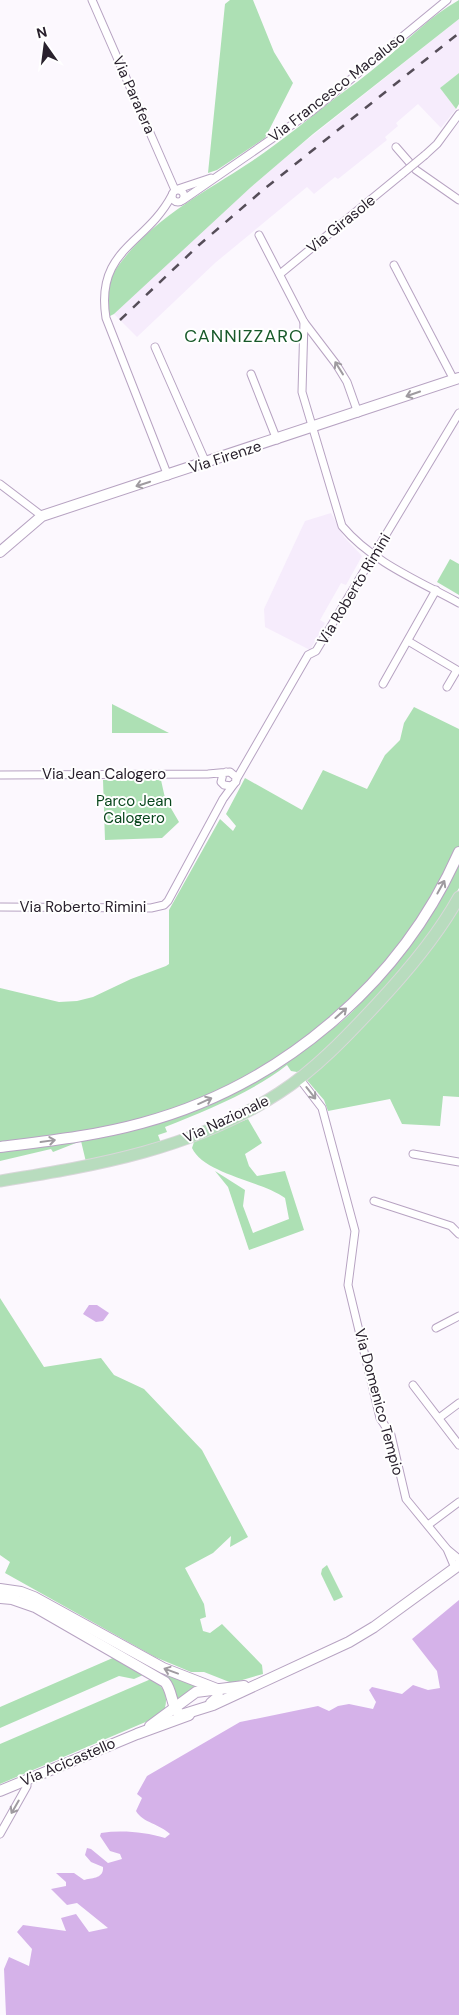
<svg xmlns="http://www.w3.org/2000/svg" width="459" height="2015" font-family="'DM Sans',sans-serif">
  <rect width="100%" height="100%" fill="#fcf8fe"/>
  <g fill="#f6ecfc">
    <path d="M459,19V73L440,88L456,109L441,128L418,104L396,123L398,126L385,137L387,140L338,179L335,177L314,194L307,187L215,263L137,337L114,314L212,221L288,155Z"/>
    <path d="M331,513L344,537L362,556L346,585L341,583L320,620L325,623L310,650L265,627L264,609L305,521Z"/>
  </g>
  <g fill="#ade0b4">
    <path d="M230,0H253L274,52L293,83L265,138L217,170L208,173L225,4Z"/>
    <path d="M459,0V19L313,134L250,188L114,314L110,316C105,299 106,283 116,269C150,220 202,194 249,163C279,143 306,121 334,99C350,87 367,75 382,62C407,41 430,16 459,0Z"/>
    <path d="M459,73V104L456,109L440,88Z"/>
    <path d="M450,559L459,564V595L437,582Z"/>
    <path d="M112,704L169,733H112Z"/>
    <path d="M414,707L459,729V847L455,857L432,899L377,975L319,1030L230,1087L139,1122L0,1144V988L59,1002L77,1001L93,997L131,979L166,966L169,964V910L220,819L233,831L236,826L226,814L245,778L302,810L323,770L367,789L385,755L400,740L404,723Z"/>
    <path d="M103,780H161L165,798L179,822L162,838L105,840Z"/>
    <path d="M459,863V888L442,917L415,954L368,1008L302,1070L297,1072L291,1071L287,1065C251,1093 207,1110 165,1127L167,1132L158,1135L161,1143L86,1162L81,1141L53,1152L51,1149L0,1161V1150L191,1110L336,1026C351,1015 361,1002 374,988C410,947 436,913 459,863Z"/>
    <path d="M459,907V1097L443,1096L440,1126L402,1124L390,1099L328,1111L324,1100L306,1079L347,1044L399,988Z"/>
    <path d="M248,1119L262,1143L245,1154L249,1166L257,1176L285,1171L304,1230L249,1250L228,1187L215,1171L245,1190L243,1206L253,1233L289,1219L285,1198C262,1181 204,1174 192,1148L195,1139Z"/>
    <path d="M0,1298L44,1367L101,1358L114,1375L144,1389L202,1450L248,1537L230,1547L231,1536L213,1553L185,1568L204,1604L206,1617L200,1619L203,1631L210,1633L222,1624L262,1665L263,1674L232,1683L204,1672H191L155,1657L5,1573L10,1562L0,1555Z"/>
    <path d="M327,1565L343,1597L334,1601L321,1574L322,1569Z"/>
    <path d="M115,1657L143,1675L134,1679L119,1676L0,1728V1707Z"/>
    <path d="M164,1673L204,1688L176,1702L173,1686L162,1675Z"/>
    <path d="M151,1679C166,1687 170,1699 162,1715L0,1784V1744Z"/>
  </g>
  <g fill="#d5b2e9">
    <path d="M89,1305H97L109,1313L103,1321L96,1322L83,1314Z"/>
    <path d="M459,1600V2015H6L4,1969L9,1957L29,1966L32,1949L17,1932L23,1925L66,1931L61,1918L76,1914L89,1932L108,1928L77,1903L67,1905L51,1889L66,1886V1882L56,1873H74L84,1880C91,1878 104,1879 103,1867L91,1862L85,1855L87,1848L91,1849L108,1863L122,1859L120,1854L110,1851L100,1836L101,1833C122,1830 145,1832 165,1838L170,1834C160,1824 143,1823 136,1811L142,1798L137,1794L147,1776L240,1722L318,1706L329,1711L338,1706L349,1704L373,1709L376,1702L369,1690L372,1687L402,1694L413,1685L428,1690L440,1688L437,1671L412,1639Z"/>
  </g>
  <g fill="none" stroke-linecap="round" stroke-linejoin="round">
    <defs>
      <g id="street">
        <path d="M92,0L175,190"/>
        <path d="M396,147L416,170L459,200"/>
        <path d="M425,155L437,144L459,114"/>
        <path d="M178,189L211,178"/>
        <circle cx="178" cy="196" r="6"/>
        <path d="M183,200L312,111L447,0"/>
        <path d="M259,235L304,322L336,364L347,382L358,413"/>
        <path d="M394,265L454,380"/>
        <path d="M280,274L402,174"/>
        <path d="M304,322L302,392L342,526C372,562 419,581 459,603"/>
        <path d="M155,347L206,463"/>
        <path d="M251,374L277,440"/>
        <path d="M168,476L106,318C95,249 146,245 172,195"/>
        <path d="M0,484L42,516"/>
        <path d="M408,641L457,670L447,687"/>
        <path d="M383,684L436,590"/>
        <path d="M0,775L208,774L230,772L236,777V782L231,786L224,785L221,782L223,774L226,772"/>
        <path d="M236,780L308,655L316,651L459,413"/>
        <path d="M0,907L151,908L164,905L168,901L223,799L234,784"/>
        <path d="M299,1078L322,1108L355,1231L348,1285L380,1418L391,1435L406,1499L447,1549L455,1568"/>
        <path d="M413,1154L459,1162"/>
        <path d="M374,1201L451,1226L459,1234"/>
        <path d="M436,1328L459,1316"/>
        <path d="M413,1385L459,1445"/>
        <path d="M439,1418L459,1403"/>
        <path d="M428,1525L459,1502"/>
        <path d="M448,1550L459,1559"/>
        <path d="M0,1834L27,1786L25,1781"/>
      </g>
      <g id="secondary">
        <path d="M0,552L42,516L459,378"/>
        <path d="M0,1147C48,1141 95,1136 142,1123C280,1086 401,984 459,852"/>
        <path d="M0,1589L21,1592L34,1597L163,1668L217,1689"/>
        <path d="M0,1598L12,1599L35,1607L165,1682C173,1691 171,1709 181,1715L213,1705L349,1642L374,1627L459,1565"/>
        <path d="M211,1703L218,1697L217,1689"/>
        <path d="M150,1726L196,1692L244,1686"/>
        <path d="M0,1791L137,1734L189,1715"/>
      </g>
      <path id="primary" d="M0,1181C99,1165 193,1149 279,1093C315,1070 347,1036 376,1005C407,972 437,937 459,897"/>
    </defs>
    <use href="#street" stroke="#b7a3c2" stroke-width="9"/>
    <use href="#secondary" stroke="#b7a3c2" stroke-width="12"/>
    <use href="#primary" stroke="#d8d7d9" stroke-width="13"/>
    <use href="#street" stroke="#fff" stroke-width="7"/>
    <use href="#secondary" stroke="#fff" stroke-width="10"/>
    <use href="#primary" stroke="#b8dcbe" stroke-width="11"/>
    <path stroke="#554d58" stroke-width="2.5" stroke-dasharray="9 9" stroke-linecap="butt" d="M120,320L199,245L263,190L459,33"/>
    <defs>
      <path id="street-bridge" d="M402,174L425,155"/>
    </defs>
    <use href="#street-bridge" stroke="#b7a3c2" stroke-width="9" stroke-linecap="butt"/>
    <use href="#street-bridge" stroke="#fff" stroke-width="7"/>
  </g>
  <defs><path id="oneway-shaft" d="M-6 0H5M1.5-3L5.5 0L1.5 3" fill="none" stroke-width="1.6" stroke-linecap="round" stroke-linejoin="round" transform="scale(1.25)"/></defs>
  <g stroke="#9f9ba0">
    <use href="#oneway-shaft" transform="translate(339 368) rotate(-122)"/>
    <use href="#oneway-shaft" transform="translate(413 394) rotate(161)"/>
    <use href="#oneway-shaft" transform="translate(143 484) rotate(162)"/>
    <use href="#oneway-shaft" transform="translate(441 887) rotate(-61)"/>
    <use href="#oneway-shaft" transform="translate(341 1013) rotate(-42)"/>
    <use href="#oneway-shaft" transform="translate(311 1093) rotate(52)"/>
    <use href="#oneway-shaft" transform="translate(205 1101) rotate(-24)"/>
    <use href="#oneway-shaft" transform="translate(48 1141) rotate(-8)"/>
    <use href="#oneway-shaft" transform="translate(171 1671) rotate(-160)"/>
    <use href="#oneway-shaft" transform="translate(15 1807) rotate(120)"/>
  </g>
  <g text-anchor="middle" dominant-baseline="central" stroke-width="4" stroke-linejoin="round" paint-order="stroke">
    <g font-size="15" fill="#29212d" stroke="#fff">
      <text transform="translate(337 87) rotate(-38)">Via Francesco Macaluso</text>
      <text transform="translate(134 95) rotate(66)">Via Parafera</text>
      <text transform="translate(341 224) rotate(-39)">Via Girasole</text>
      <text transform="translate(225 457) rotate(-18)">Via Firenze</text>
      <text transform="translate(354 589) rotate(-59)">Via Roberto Rimini</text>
      <text x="104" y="774">Via Jean Calogero</text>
      <text x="83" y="907">Via Roberto Rimini</text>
      <text transform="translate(226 1119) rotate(-25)">Via Nazionale</text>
      <text transform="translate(379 1402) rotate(75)">Via Domenico Tempio</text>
      <text transform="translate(68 1762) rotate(-23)">Via Acicastello</text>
    </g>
    <g font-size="15" fill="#08461c" stroke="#fff">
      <text x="134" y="801">Parco Jean<tspan x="134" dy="17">Calogero</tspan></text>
    </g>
    <g font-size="18" letter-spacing="1" fill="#18592a" stroke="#fff">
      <text x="244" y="336">CANNIZZARO</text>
    </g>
  </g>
  <g transform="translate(45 45) rotate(346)" stroke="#ffffff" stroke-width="4" paint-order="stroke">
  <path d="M0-4L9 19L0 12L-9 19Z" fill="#29212d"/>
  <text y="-8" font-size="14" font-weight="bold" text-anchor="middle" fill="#29212d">N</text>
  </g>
</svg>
